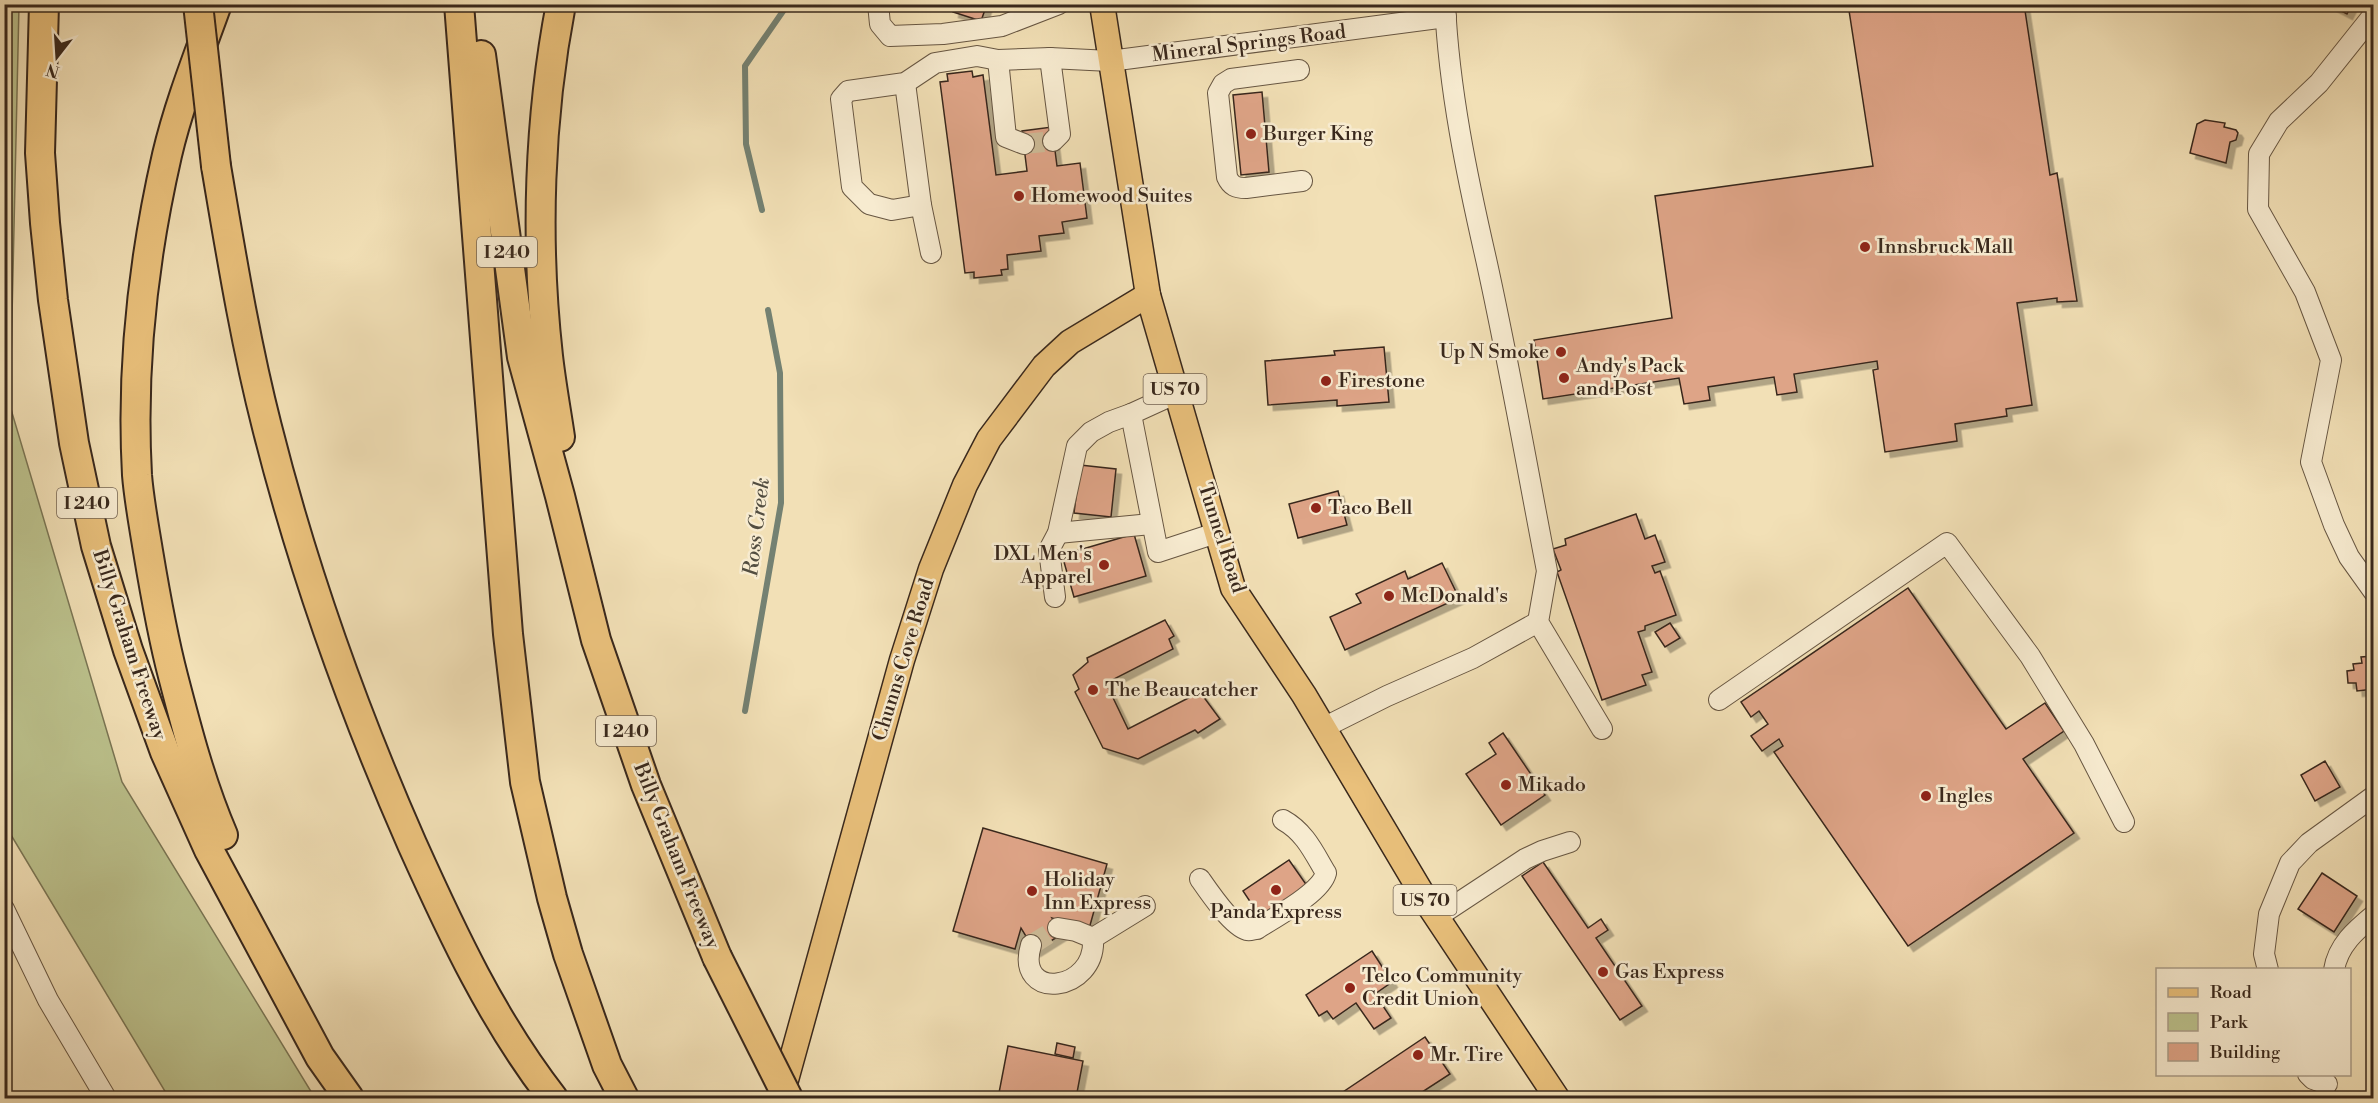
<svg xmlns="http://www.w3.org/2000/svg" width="2378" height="1103" font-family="'Libre Bodoni',serif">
  <defs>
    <filter id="shadow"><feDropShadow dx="5.5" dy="5.5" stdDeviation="0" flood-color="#0004"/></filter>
  </defs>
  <rect width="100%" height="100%" fill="#f2e0b6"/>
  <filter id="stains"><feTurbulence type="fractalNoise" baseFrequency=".00333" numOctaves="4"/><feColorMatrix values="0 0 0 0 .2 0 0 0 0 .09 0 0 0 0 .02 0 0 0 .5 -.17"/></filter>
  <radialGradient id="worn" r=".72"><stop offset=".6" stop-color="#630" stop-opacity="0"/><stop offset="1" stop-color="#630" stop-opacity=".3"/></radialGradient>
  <path fill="#bcc28d" stroke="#7a7554" stroke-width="1.5" d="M19,5L10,406L122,782L315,1098H169L5,825L4,5Z"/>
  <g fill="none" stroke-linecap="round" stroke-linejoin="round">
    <g stroke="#748172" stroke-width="6">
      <path d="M762,210L746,144L745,66L788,4"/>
      <path d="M745,711L781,503L780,373L768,310"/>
    </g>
  </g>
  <g fill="#dea487" stroke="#39281c" stroke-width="1.5" filter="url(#shadow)">
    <path d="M955,4H987L981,21L953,12Z"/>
    <path d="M1848,4H2024L2050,175L2057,173L2077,301L2057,302V298L2017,303L2032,405L2006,409L2007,416L1955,424L1957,441L1885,452L1873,370L1878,369L1877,361L1794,374L1797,392L1777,395L1774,377L1708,387L1710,400L1684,404L1679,378L1543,399L1534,340L1672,318L1655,196L1873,166Z"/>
    <path d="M2328,4H2352L2347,14Z"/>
    <path d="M972,71L973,77L983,75L996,175L1027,171L1022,131L1052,127L1057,166L1080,163L1087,218L1062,222L1064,233L1039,236L1041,251L1007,255L1008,269L1001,270L1002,275L974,278V272L965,273L940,82L948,81L947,74Z"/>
    <path d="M1262,92L1269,172L1241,175L1233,95Z"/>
    <path d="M2205,120L2225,123L2224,127L2236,130L2238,133L2236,140L2230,142L2226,163L2190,153L2197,124Z"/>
    <path d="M1384,347L1389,402L1337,406V400L1268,405L1265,361L1335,355L1334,351Z"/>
    <path d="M1080,465L1116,469L1111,517L1074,513Z"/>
    <path d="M1338,491L1347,525L1298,538L1289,504Z"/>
    <path d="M1636,514L1645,539L1655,535L1665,562L1652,566L1655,573L1660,571L1676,615L1645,626V630L1638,632L1652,672L1642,675L1646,685L1602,700L1557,572L1561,570L1553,549L1566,545L1565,539Z"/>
    <path d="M1134,534L1146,576L1074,597L1062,555Z"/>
    <path d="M1442,563L1459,598L1345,650L1330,617L1361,603L1356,594L1405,571L1408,579Z"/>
    <path d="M1908,588L2006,729L2045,703L2064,731L2023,759L2074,833L1908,946L1774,752L1783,746L1779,739L1762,751L1751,736L1768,724L1759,711L1751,717L1741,702Z"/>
    <path d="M1165,620L1174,636L1169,639L1173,649L1106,683L1128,729L1200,692L1220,719L1198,733L1195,730L1138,759L1103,748L1075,692L1079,689L1073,675L1088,662L1087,658Z"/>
    <path d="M1670,623L1680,638L1665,647L1655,632Z"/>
    <path d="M2374,656V689L2357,691L2356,683H2348L2347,671L2354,670L2353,664L2362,663L2361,657Z"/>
    <path d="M1503,733L1545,795L1501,825L1466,774L1496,754L1489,743Z"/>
    <path d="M2325,761L2340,787L2315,801L2301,775Z"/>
    <path d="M983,828L1107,864L1089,929L1052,918L1062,934L1035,951L1021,928L1015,949L953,931Z"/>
    <path d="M1289,860L1310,890L1263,921L1243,891Z"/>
    <path d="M1543,862L1588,928L1601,919L1608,930L1596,938L1642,1006L1620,1020L1522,876Z"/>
    <path d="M2322,873L2357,896L2334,932L2298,909Z"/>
    <path d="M1372,951L1392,982L1375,994L1391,1018L1374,1029L1356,1003L1333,1019L1327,1011L1319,1016L1306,995Z"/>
    <path d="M1425,1037L1450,1074L1413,1098H1334Z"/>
    <path d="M1057,1043L1075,1047L1073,1058L1055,1054Z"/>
    <path d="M1008,1046L1083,1061L1076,1098H998Z"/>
  </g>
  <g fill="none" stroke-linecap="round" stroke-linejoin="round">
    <g stroke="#cdbb97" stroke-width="20" stroke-dasharray="20 10" stroke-linecap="butt">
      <path d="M1024,144L1053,141"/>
      <path d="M1031,945L1058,928"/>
    </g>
    <defs>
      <g id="minor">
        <path d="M878,4L880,24L890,36L943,34L1002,26L1059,4"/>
        <path d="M1445,4C1449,90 1467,176 1486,259C1509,363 1527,467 1547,571L1538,622L1602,729"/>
        <path d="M2374,14L2319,83L2279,121L2259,154L2258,209L2305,292L2331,360L2311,462L2334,525L2349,557L2374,592"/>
        <path d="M1050,58L1060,134L1053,141"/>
        <path d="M998,60L1006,137L1024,144"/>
        <path d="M1299,70L1231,79L1223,84L1218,93L1227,177C1231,186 1236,188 1246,188L1302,181"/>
        <path d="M905,83L921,205"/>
        <path d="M931,253L921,205L892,210L869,204L852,187L841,99L848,91L905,83L935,63L977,56L998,60L1050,58L1110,61L1446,17"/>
        <path d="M1177,393L1131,414L1158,552L1216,533"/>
        <path d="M1058,533L1151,524"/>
        <path d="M1055,597L1049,550L1058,533L1077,446L1091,432L1109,422L1131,414"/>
        <path d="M1719,700L1947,543L2030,656L2084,744L2124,822"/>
        <path d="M1323,728L1387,696L1473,658L1538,622"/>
        <path d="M1200,879C1209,892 1232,926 1247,930C1250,931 1254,929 1257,929C1275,917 1321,893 1326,873C1314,853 1305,832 1283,820"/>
        <path d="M4,909L48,1000L106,1098"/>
        <path d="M1437,917L1525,859L1542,851L1570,842"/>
        <path d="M1093,938L1145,906"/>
        <path d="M1031,945C1014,1002 1097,993 1093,938L1076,931L1058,928"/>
        <path d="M2268,970L2264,954L2269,914L2290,863L2309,843L2374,796"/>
        <path d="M2334,970C2338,945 2356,930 2374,915"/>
        <path d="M2308,1074L2313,1079L2327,1084"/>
      </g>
      <g id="major">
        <path d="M1102,4L1148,295L1233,588L1304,695L1430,907L1557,1098"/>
        <path d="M781,1098L902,660L931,569L965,485L989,439L1044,366L1070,342L1148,295"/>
      </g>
      <g id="highway">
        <path d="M44,4L40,153L45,223L53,300L74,443L96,546L128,650L165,752L209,850L320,1057L349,1098"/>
        <path d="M217,4C199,54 179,104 167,155C143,260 131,367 137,475C139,500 144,526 148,551C155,593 162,634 173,676C187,730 201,784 223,835"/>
        <path d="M459,4L508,634L525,782L552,898L568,954L607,1065L624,1098"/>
        <path d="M481,55L522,357L560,496L596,640L646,785L717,957"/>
        <path d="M216,166C231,254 245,341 267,427C303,570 353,710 412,844C452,933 493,1021 553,1098"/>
        <path d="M560,437C556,410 551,383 548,356C535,240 539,118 561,4"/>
      </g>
    </defs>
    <use href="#minor" stroke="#675642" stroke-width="22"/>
    <use href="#major" stroke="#39281c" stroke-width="27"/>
    <use href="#highway" stroke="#39281c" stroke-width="32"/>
    <use href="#minor" stroke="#f7ebd0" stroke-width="20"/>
    <use href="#major" stroke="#e9c07b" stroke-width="24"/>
    <use href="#highway" stroke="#e9c07b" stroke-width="28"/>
    <defs>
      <g id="highway-bridge">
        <path d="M198,4L216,166"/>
        <path d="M717,957L788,1098"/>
      </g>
    </defs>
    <use href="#highway-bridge" stroke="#39281c" stroke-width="32" stroke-linecap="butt"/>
    <use href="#highway-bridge" stroke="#e9c07b" stroke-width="28"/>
  </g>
  <g fill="#8f2418" stroke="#f7ebd0" stroke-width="2">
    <circle cx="1251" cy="134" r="6"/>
    <circle cx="1019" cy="196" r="6"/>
    <circle cx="1865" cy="247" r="6"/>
    <circle cx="1561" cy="352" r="6"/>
    <circle cx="1564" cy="378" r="6"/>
    <circle cx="1326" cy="381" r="6"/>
    <circle cx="1316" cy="508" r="6"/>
    <circle cx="1104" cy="565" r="6"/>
    <circle cx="1389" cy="596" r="6"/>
    <circle cx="1093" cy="690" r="6"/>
    <circle cx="1506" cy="785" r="6"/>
    <circle cx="1926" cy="796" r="6"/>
    <circle cx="1276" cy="890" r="6"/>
    <circle cx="1032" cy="891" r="6"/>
    <circle cx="1603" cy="972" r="6"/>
    <circle cx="1350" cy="988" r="6"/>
    <circle cx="1418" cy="1055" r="6"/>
  </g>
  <g text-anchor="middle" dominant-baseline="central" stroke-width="5" stroke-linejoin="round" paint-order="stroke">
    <g fill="#f7ebd0" stroke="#726252" stroke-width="1.5">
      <rect x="477" y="237" width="60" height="30" rx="4.5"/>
      <rect x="1143.5" y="374" width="63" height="30" rx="4.5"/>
      <rect x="57" y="488" width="60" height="30" rx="4.5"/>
      <rect x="596" y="716" width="60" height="30" rx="4.5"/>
      <rect x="1393.5" y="885" width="63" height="30" rx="4.5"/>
    </g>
    <g font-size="18" font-weight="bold" fill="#39281c">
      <text x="507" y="252">I 240</text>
      <text x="1175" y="389">US 70</text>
      <text x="87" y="503">I 240</text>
      <text x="626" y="731">I 240</text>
      <text x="1425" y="900">US 70</text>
    </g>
    <g font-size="20" fill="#39281c" stroke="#f7ebd0">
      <text transform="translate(1249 44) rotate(-7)">Mineral Springs Road</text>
      <text transform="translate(1221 538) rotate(72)">Tunnel Road</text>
      <text transform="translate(129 645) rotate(72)">Billy Graham Freeway</text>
      <text transform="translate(904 660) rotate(-73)">Chunns Cove Road</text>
      <text transform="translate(676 856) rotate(68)">Billy Graham Freeway</text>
    </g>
    <g font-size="20" fill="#39281c" stroke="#f7ebd0" text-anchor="start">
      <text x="1263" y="134">Burger King</text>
      <text x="1031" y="196">Homewood Suites</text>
      <text x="1877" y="247">Innsbruck Mall</text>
      <text x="1549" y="352" text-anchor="end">Up N Smoke</text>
      <text x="1576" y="366">Andy's Pack<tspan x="1576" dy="23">and Post</tspan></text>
      <text x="1338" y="381">Firestone</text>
      <text x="1328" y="508">Taco Bell</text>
      <text x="1092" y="554" text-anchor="end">DXL Men's<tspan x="1092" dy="23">Apparel</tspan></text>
      <text x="1401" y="596">McDonald's</text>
      <text x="1105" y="690">The Beaucatcher</text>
      <text x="1518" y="785">Mikado</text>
      <text x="1938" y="796">Ingles</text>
      <text x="1044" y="880">Holiday<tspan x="1044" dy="23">Inn Express</tspan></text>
      <text x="1276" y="912" text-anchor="middle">Panda Express</text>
      <text x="1615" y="972">Gas Express</text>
      <text x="1362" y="976">Telco Community<tspan x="1362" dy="23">Credit Union</tspan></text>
      <text x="1430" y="1055">Mr. Tire</text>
    </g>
    <g font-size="21" font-style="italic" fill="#524d40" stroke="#f7ebd0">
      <text transform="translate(757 527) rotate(-83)">Ross Creek</text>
    </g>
  </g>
  <rect width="2378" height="1103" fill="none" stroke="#f2e0b6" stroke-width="24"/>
  <rect x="6" y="6" width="2366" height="1091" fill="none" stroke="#39281c" stroke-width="3"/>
  <rect x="12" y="12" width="2354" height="1079" fill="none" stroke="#39281c" stroke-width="1.5"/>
  <rect x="2156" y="968" width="195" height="108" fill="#f7ebd0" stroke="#ab9d88" stroke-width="1.5"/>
  <rect x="2168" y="988" width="30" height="9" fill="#e9c07b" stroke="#ab9d88" stroke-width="1.5"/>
  <text x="2210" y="998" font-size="18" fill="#39281c">Road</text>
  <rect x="2168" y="1013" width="30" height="18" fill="#bcc28d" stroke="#ab9d88" stroke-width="1.5"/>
  <text x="2210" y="1028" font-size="18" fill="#39281c">Park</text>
  <rect x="2168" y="1043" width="30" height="18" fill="#dea487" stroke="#ab9d88" stroke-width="1.5"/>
  <text x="2210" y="1058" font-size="18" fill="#39281c">Building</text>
  <g transform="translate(57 57) rotate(197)" stroke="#f7ebd0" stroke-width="4.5" paint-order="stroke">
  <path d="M0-4.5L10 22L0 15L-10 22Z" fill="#39281c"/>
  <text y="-9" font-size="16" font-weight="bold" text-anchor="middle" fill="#39281c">N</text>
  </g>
  <rect width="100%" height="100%" filter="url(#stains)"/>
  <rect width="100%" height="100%" fill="url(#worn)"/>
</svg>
